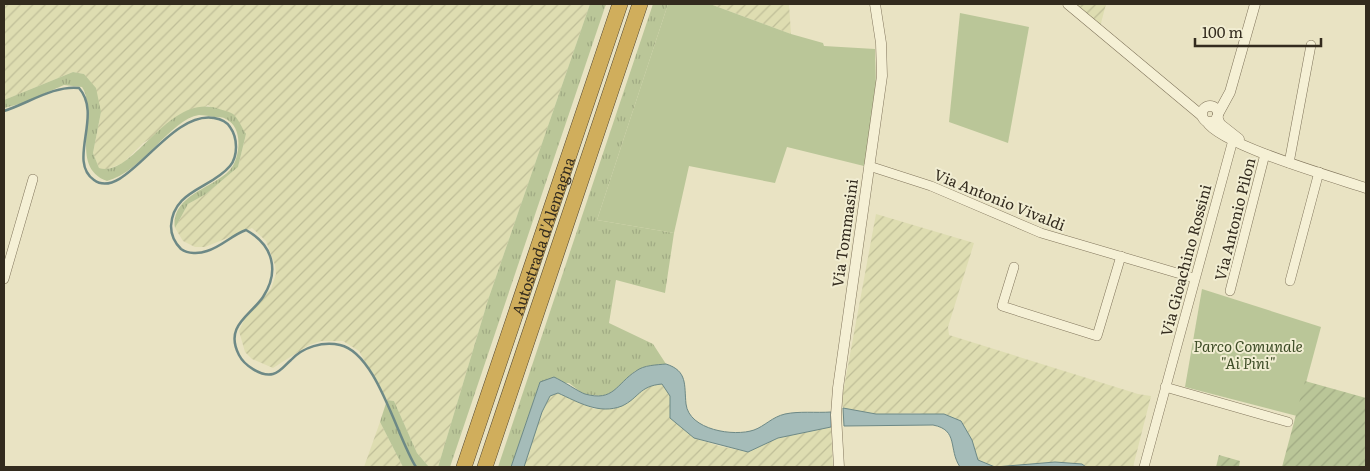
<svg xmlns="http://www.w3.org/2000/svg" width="1370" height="471" font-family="Literata,serif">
  <defs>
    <pattern id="farmland-furrows" width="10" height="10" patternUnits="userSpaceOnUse" patternTransform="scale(1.25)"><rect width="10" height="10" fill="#deddb1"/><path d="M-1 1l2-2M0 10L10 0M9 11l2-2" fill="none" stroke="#bfbe98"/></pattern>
    <pattern id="grass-tufts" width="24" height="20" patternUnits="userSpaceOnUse" patternTransform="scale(1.25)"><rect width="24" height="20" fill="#bac698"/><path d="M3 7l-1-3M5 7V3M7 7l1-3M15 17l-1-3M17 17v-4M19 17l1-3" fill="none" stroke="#a0aa83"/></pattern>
    <pattern id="garden-furrows" width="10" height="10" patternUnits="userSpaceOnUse" patternTransform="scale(1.25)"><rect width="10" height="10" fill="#bac698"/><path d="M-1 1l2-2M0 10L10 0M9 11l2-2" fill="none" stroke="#a0aa83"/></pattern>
  </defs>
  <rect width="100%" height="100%" fill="#e9e3c3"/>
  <g fill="url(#farmland-furrows)">
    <path d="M4,4H590L488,300L438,467H429L417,453L394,401L387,400L359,351L343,341H321L309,345L273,368L252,359L245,352L239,331L247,313L271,289L276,274L275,265L266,241L252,228L205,247H195L183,241L175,228L188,204L206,194L238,167L246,134L208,105L143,143L123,163L105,170L99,168L93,153L101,112L84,74L73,72L4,100Z"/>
    <path d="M710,4H789L791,34L740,15Z"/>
    <path d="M1074,4H1106L1100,27Z"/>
    <path d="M876,214L974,243L948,327L949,335L1138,394L1151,396L1133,467H1086L1082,464L995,467L978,460L972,440L920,413L876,414L843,408L842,398Z"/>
    <path d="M662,384L670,396L671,418L694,438L719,446L748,452L778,438L831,427L833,467H524L542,412L550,396L558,393L594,409L621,406L649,385Z"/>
    <path d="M380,422L403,467H364Z"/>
  </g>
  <g fill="url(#grass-tufts)">
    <path d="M590,4H606L450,467H438L488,300Z"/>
    <path d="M653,4H668L597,220L674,233L665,293L616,280L609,323L653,344L666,364L647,366L635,371L612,393L601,396L583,394L569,383L540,382L511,467H498Z"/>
    <path d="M73,72L84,74L96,88L101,112L93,153L99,168C134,179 168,91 219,109C223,110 230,112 233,114C238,118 242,128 246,134L238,167L206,194L188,204L175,228C171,195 212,189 230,170C241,157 243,127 226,119C223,117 218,117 214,117C210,116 204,115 199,115C171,119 142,172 107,181C68,167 99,114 82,87L64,85L23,103L4,108V100Z"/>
    <path d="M387,400L394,401L417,453L429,467H403L380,422Z"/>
  </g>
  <g fill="#bac698">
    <path d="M668,4H710L791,34L823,43L824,46L875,49L876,88L868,167L787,147L775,183L689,166L674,233L597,220Z"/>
    <path d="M960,13L1029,27L1008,143L949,122Z"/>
    <path d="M1202,289L1321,327L1297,416L1185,387Z"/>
  </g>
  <g fill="url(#garden-furrows)">
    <path d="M1305,381L1366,398V467H1282Z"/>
    <path d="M1219,455L1240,461L1239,467H1216Z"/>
  </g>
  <g fill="#a5bcb9" stroke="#6d8986">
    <path d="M666,364C688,371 684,385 686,404C689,430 734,437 754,430C765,426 772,417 785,414C799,411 816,413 831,412V427L778,438L748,452L694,438L670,418V396L662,384C639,386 639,398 622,406C599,415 578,402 558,393L550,396L542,412L524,467H511L540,382L554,377C563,381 579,392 585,394C614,402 616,384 636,371C644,365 656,365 666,364Z"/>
    <path d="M843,408L876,414H944L961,421L972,440L978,460L995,467L1055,462L1082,464L1086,467H960C948,449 959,430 933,425L844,426Z"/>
  </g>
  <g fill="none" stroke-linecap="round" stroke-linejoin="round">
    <path stroke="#6d8986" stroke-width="2.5" d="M4,111C27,104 54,85 79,88C103,115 67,161 94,180C125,203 168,110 214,118C220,119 227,122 230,127C238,138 238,156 230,166C211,189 173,190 171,226C171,235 175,243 181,249C188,254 199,254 207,251C221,247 232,235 246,230C273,245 280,271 263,297C250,316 224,326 239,355C244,365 261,377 273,374C281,372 285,365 291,360C303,347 323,341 340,345C377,353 397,438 416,467"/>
    <defs>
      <g id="minor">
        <path d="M1289,163L1311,45"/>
        <path d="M869,166L931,186L1041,233L1194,278"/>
        <path d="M1014,267L1002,306L1097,336L1121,256"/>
        <path d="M4,279L33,179"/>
        <path d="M1290,281L1319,172"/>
        <path d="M1230,291L1265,154"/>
        <path d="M1165,387L1288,422"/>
        <path d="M1144,467L1233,140"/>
      </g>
      <g id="tertiary">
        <path d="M1068,4L1201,115"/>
        <circle cx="1210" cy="114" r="8"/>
        <path d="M1218,114L1230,92L1255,4"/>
        <path d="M1217,117L1220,124L1239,139"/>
        <path d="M1207,122C1221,145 1336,178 1366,188"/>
        <path d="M839,467L836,415L838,388L882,76L881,43L875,4"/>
      </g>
      <g id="motorway">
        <path id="s1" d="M464,467L620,4"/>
        <path d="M485,467L640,4"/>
      </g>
    </defs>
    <use href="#minor" stroke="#81755c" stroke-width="10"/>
    <use href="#tertiary" stroke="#81755c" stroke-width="11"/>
    <use href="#motorway" stroke="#4f4330" stroke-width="16"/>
    <use href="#minor" stroke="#f5f0d5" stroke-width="9"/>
    <use href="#tertiary" stroke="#f5f0d5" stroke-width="10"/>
    <use href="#motorway" stroke="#d0ae5c" stroke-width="15"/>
  </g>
  <g text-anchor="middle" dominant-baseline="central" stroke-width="4" stroke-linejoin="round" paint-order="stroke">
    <g font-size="15" fill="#332b1e" stroke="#f1edd2">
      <text transform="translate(1000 199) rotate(22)">Via Antonio Vivaldi</text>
      <text transform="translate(1234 219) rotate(-76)">Via Antonio Pilon</text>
      <text transform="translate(844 233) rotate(-82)">Via Tommasini</text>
      <text stroke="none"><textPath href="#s1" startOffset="244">Autostrada d'Alemagna</textPath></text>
      <text transform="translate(1185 260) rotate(-75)">Via Gioachino Rossini</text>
    </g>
    <g font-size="15" font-style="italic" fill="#3e4d27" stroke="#f1edd2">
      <text x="1248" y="345">Parco Comunale<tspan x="1248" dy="17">"Ai Pini"</tspan></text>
    </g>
  </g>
  <rect width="1370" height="471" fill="none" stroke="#332b1e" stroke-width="10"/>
  <path d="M1195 38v8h126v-8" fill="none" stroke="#332b1e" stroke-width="2.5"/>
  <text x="1202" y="38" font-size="15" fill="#332b1e" stroke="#f1edd2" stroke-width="4" paint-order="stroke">100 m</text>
</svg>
